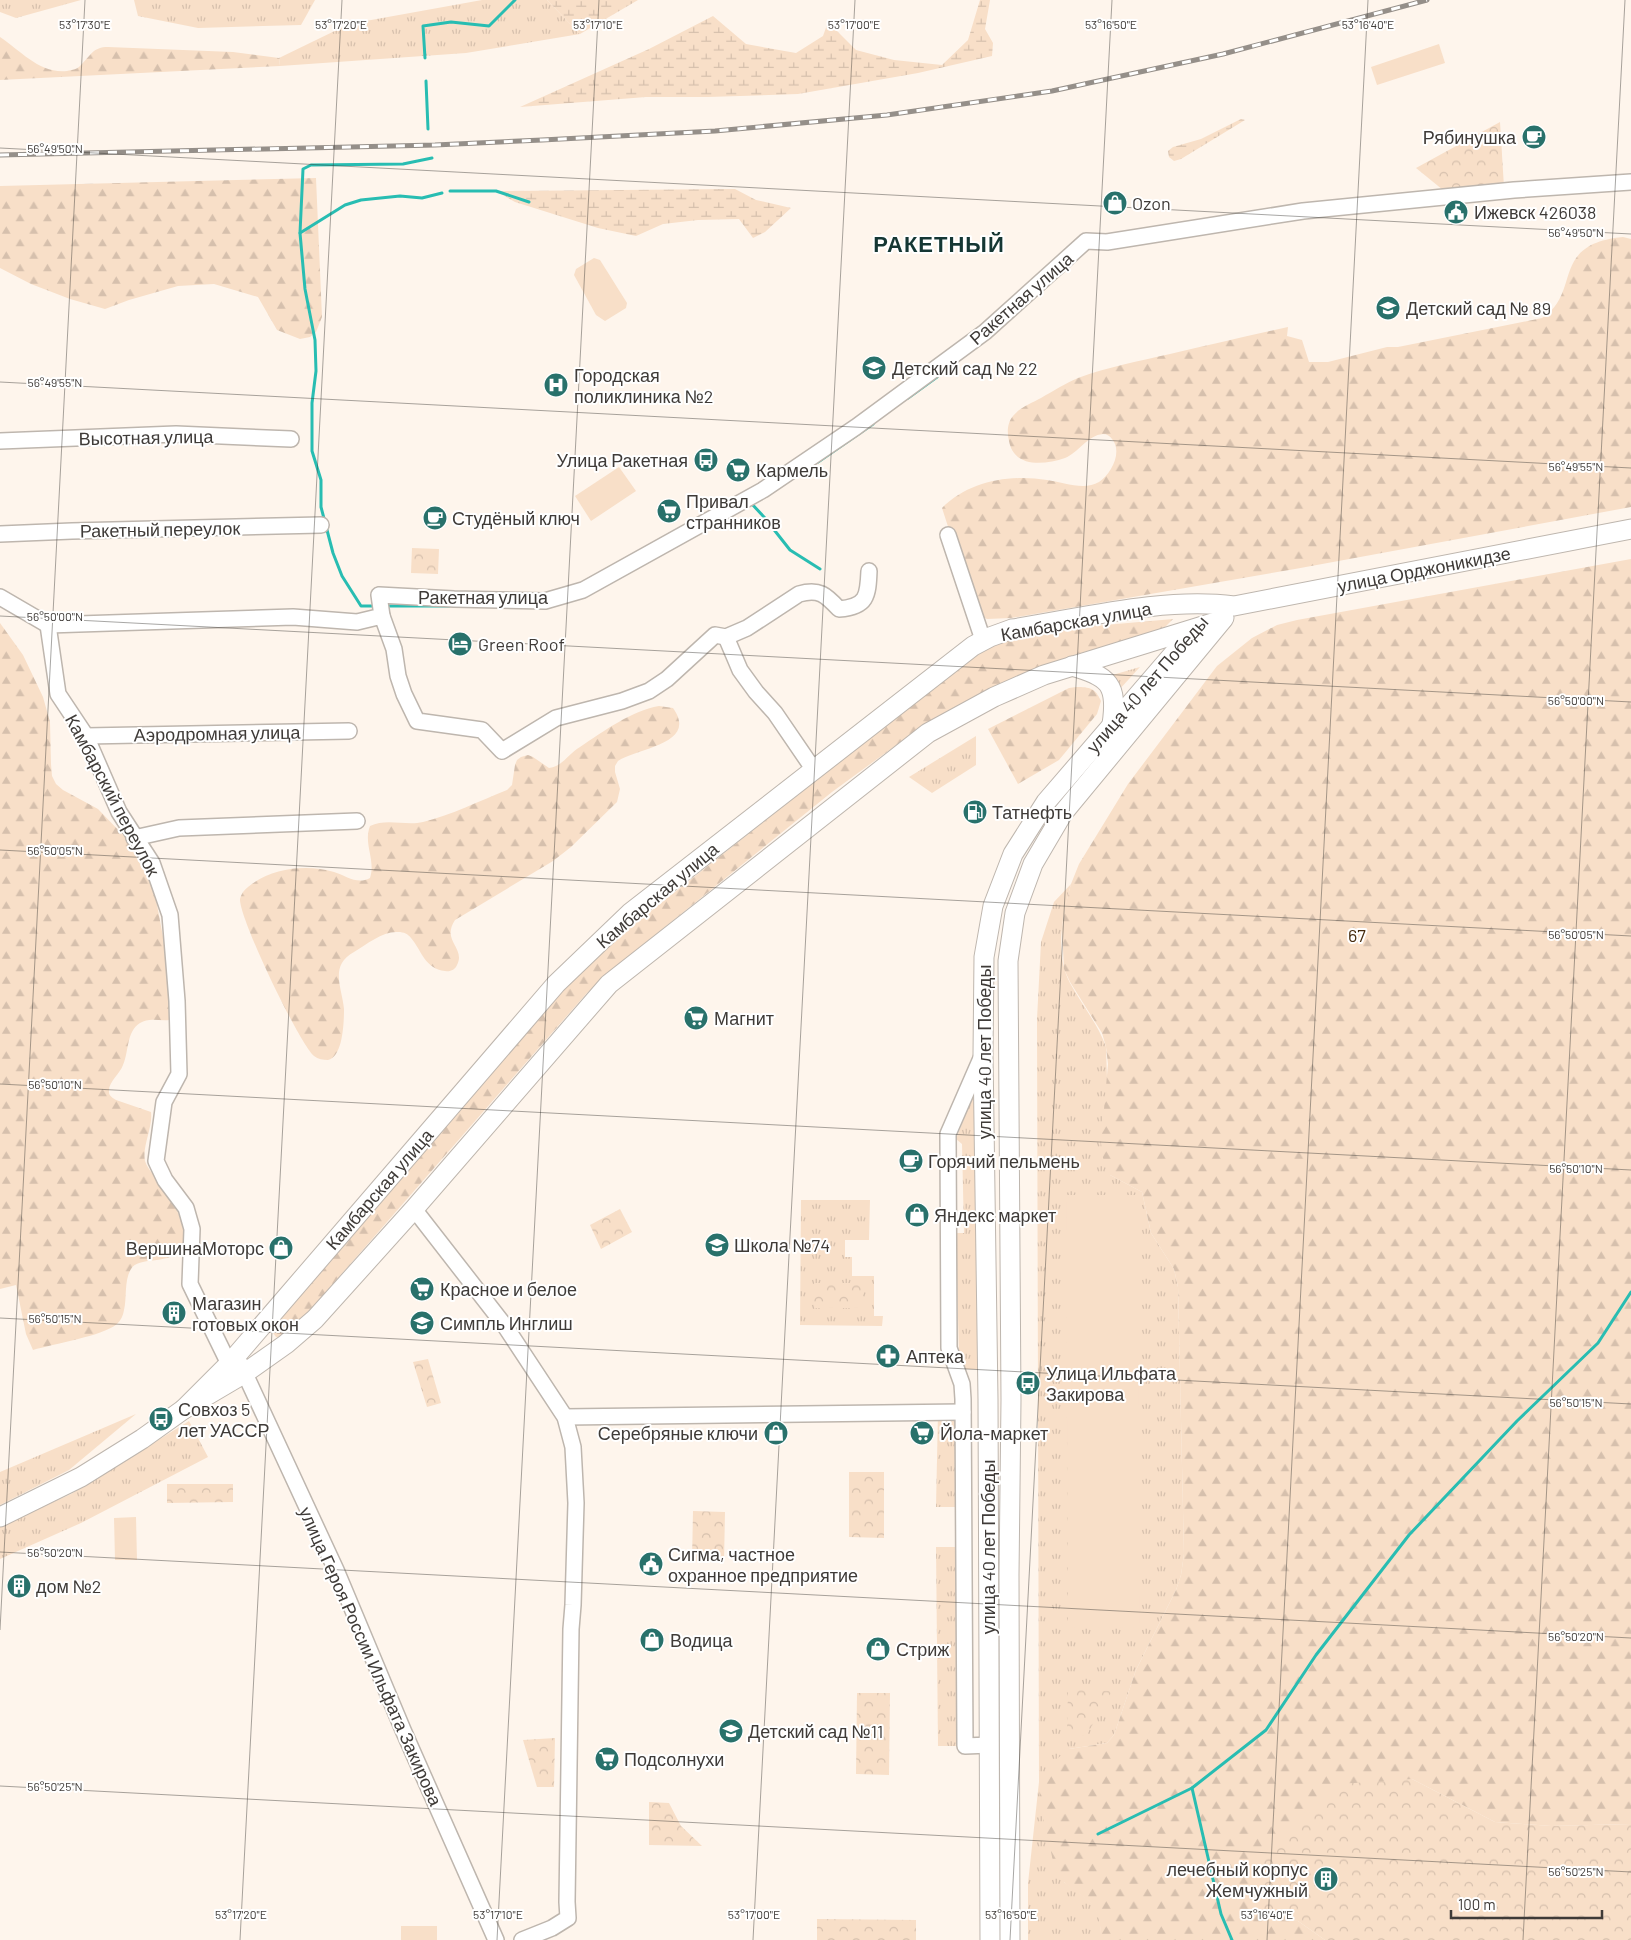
<svg xmlns="http://www.w3.org/2000/svg" width="1631" height="1940" font-family="Barlow,sans-serif">
  <defs>
    <pattern id="grass-tufts" width="24" height="20" patternUnits="userSpaceOnUse" patternTransform="scale(1.25)"><rect width="24" height="20" fill="#f8dfc8"/><path d="M3 7l-1-3M5 7V3M7 7l1-3M15 17l-1-3M17 17v-4M19 17l1-3" fill="none" stroke="#d6c0ad"/></pattern>
    <pattern id="forest-firs" width="22" height="20" patternUnits="userSpaceOnUse" patternTransform="scale(1.25)"><rect width="22" height="20" fill="#f8dfc8"/><path d="M5 1l3.5 6h-7zM16 11l3.5 6h-7z" fill="#d6c0ad"/></pattern>
    <pattern id="wetland-marsh" width="20" height="14" patternUnits="userSpaceOnUse" patternTransform="scale(1.25)"><rect width="20" height="14" fill="#f8dfc8"/><path d="M1 5h8M5 5V1M11 12h8M15 12V8" fill="none" stroke="#d6c0ad"/></pattern>
    <pattern id="park-crowns" width="20" height="18" patternUnits="userSpaceOnUse" patternTransform="scale(1.25)"><rect width="20" height="18" fill="#f8dfc8"/><path d="M2 6a3 3 0 1 1 6 0M12 15a3 3 0 1 1 6 0" fill="none" stroke="#d6c0ad"/></pattern>
  </defs>
  <rect width="100%" height="100%" fill="#fef5ec"/>
  <g fill="url(#grass-tufts)">
    <path d="M0,0H81L16,18L0,12Z"/>
    <path d="M134,0H315L301,25L198,28L138,16Z"/>
    <path d="M482,0H547L580,34L466,53L280,66L279,58L349,24Z"/>
    <path d="M1140,667L1118,691L1109,676Z"/>
    <path d="M976,736V765L932,793L909,777Z"/>
    <path d="M1071,884C1063,914 1054,953 1070,983C1082,1005 1098,1024 1106,1047L1110,1175L1142,1192L1151,1233L1174,1269L1178,1287L1184,1554L1181,1575L1176,1590L1136,1670L1114,1735L1107,1743L1069,1749L1064,1882C1090,1902 1102,1903 1101,1940H1028V1883L1039,1782L1037,1019L1041,942L1054,902Z"/>
    <path d="M976,1088L978,1369H964L959,1357L956,1233H964L962,1144L956,1139Z"/>
    <path d="M801,1200H870L869,1240H845V1257H852V1276H874V1316H883L882,1326L800,1325Z"/>
    <path d="M938,1412H963V1507H936Z"/>
    <path d="M136,1414L69,1470L0,1505V1472Z"/>
    <path d="M189,1421L208,1457L81,1523L0,1559V1526L71,1494Z"/>
    <path d="M936,1547H963L965,1746H938Z"/>
  </g>
  <g fill="url(#forest-firs)">
    <path d="M0,37C21,51 40,74 67,71C72,70 78,69 81,65C91,55 93,47 108,47L233,52L279,58L280,66L0,80Z"/>
    <path d="M316,178L322,317L316,332L310,337L300,339L277,330L258,297L214,284L178,286L129,300L105,309L70,299L31,284L0,268V186Z"/>
    <path d="M1623,237L1631,239V507L1295,569L1011,618L987,619L976,613L942,508C969,481 1010,474 1047,480C1063,482 1084,491 1099,482C1111,474 1123,452 1112,439C1110,436 1107,434 1103,434C1088,435 1078,453 1065,458C1044,465 1014,468 1009,441C1007,433 1007,423 1013,416C1020,407 1032,403 1041,398C1053,391 1066,383 1078,378C1108,367 1139,361 1170,354C1209,345 1248,336 1288,327L1287,336L1302,340L1309,362H1328L1387,347H1398L1542,318C1582,293 1549,244 1623,237Z"/>
    <path d="M1631,559V1824L1551,1826L1495,1822L1412,1779L1266,1919L1298,1921L1325,1940H1101C1102,1886 1068,1903 1054,1865L1040,1804L1039,1782L1048,1766L1069,1749L1107,1743L1114,1735L1136,1670L1176,1590L1181,1575L1184,1554L1178,1287L1174,1269L1151,1233L1142,1192L1110,1175L1103,1158L1101,1143L1108,1064L1106,1047L1102,1033L1070,982L1064,969L1062,928L1065,907L1071,884L1079,864L1128,784L1217,666L1252,638L1277,625L1297,620Z"/>
    <path d="M1173,619L1162,630L1074,655L987,691L925,724L832,792L613,969L586,994L291,1332L281,1338L276,1337L273,1333L272,1327L571,980L603,949L964,663L1005,639L1049,630Z"/>
    <path d="M0,623L23,655L43,697L50,722L51,764L52,776L56,784L63,790L98,809L125,837L154,889L177,1011L174,1019C162,1023 151,1016 140,1023C126,1032 129,1052 123,1065C120,1074 108,1082 109,1092C109,1096 113,1098 116,1100L151,1112C153,1128 142,1146 145,1161C148,1171 157,1177 163,1185C173,1200 193,1235 179,1251C166,1265 139,1256 131,1269C124,1280 127,1298 124,1310C123,1316 121,1320 117,1324C103,1336 53,1344 33,1350L26,1334L16,1285L0,1289Z"/>
    <path d="M1076,687C1090,687 1095,688 1101,701L1097,714L1059,760L1018,784L988,729L1069,688Z"/>
    <path d="M659,706L673,708C699,744 637,748 618,761L615,766V772L620,789L617,802L571,847L553,861L455,920C441,941 466,948 457,965C455,970 450,972 445,971C425,969 422,951 411,938C408,934 404,932 398,932C383,931 367,944 354,952C329,966 342,987 344,1009C344,1022 343,1057 328,1060C323,1060 318,1059 314,1056C299,1043 239,918 240,899C241,894 244,890 248,887C271,868 306,864 334,872C347,876 357,885 370,878C376,860 363,844 370,826C386,818 406,826 423,822C452,815 479,801 507,790L512,785L515,765L517,760L521,757L528,755L533,757L549,768C562,767 569,753 580,747C604,731 631,711 659,706Z"/>
  </g>
  <g fill="url(#wetland-marsh)">
    <path d="M547,0H638L580,34Z"/>
    <path d="M980,0H990L985,29L993,43L992,56L918,73L798,94L708,97H646L520,107L649,49L713,16L746,44L796,53L823,36L828,22L856,50L894,60L942,65L968,40Z"/>
    <path d="M1241,119L1245,120L1181,159L1174,161L1169,157L1168,151L1173,147L1201,139Z"/>
    <path d="M735,189L756,200L791,208L765,232L753,238L739,219L698,220L663,224L636,236L598,228L515,202L496,191Z"/>
  </g>
  <g fill="url(#park-crowns)">
    <path d="M1500,122L1504,187L1443,190L1416,168Z"/>
    <path d="M412,548L439,549L438,574L411,573Z"/>
    <path d="M620,1209L632,1232L601,1249L590,1225Z"/>
    <rect x="814" y="1283" width="48" height="25"/>
    <path d="M428,1359L441,1403L427,1407L413,1362Z"/>
    <path d="M849,1472H884V1538L849,1537Z"/>
    <path d="M167,1484H233V1502L167,1503Z"/>
    <path d="M693,1511L725,1512L724,1562L692,1561Z"/>
    <path d="M1068,1690L1112,1691L1086,1736L1067,1731Z"/>
    <path d="M857,1693H890L889,1775L856,1774Z"/>
    <path d="M555,1738L554,1787H537L523,1740Z"/>
    <path d="M1412,1779L1495,1822L1551,1826L1631,1824V1940H1325L1298,1921L1266,1919L1257,1913L1252,1870L1255,1858L1339,1784Z"/>
    <path d="M649,1802L669,1803L681,1826L702,1846L649,1845Z"/>
    <path d="M817,1919L916,1920V1940H817Z"/>
  </g>
  <g fill="#f8dfc8">
    <path d="M1439,44L1445,63L1377,85L1371,67Z"/>
    <path d="M594,258L600,260L627,303L626,308L605,321L596,315L574,275L576,269Z"/>
    <path d="M619,467L636,491L591,521L575,496Z"/>
    <path d="M1066,1195H1138L1140,1627L1068,1628Z"/>
    <path d="M136,1517L137,1560H115L114,1518Z"/>
    <rect x="401" y="1926" width="36" height="14"/>
  </g>
  <g fill="none" stroke-linecap="round" stroke-linejoin="round">
    <g stroke="#28bdb2" stroke-width="3">
      <path d="M425,58L423,26L451,22L489,26L515,0"/>
      <path d="M426,81L428,129"/>
      <path d="M450,191H496L529,202"/>
      <path d="M300,233L345,205L361,200L400,196L422,198L442,193"/>
      <path d="M908,398L937,377"/>
      <path d="M818,462L873,424"/>
      <path d="M751,503L764,517L790,550L820,569"/>
      <path d="M372,606H361L342,576L333,553L321,507V480L312,451V403L316,371L315,340L305,289L300,233L303,169L311,165L403,164L432,158"/>
      <path d="M386,606H449"/>
      <path d="M1192,1788L1221,1914L1232,1940"/>
      <path d="M1098,1834L1192,1788L1266,1730L1316,1655L1409,1535L1517,1421L1598,1343L1631,1292"/>
    </g>
    <defs>
      <g id="minor">
        <path d="M0,441L176,434L291,439"/>
        <path d="M0,534L72,531L321,525"/>
        <path d="M948,535L983,640"/>
        <path d="M0,597L48,625L293,617L357,622L382,616L379,595L454,599L545,601L583,590L763,490L856,427L985,332L1086,241L1107,242L1303,211L1514,190L1631,182"/>
        <path d="M382,616L394,649L398,676L404,694L417,721L482,730L502,751L556,718L622,701L649,691L667,679L715,635L726,637L747,628L799,594C819,588 826,595 839,609C867,607 868,596 869,571"/>
        <path d="M48,625L58,694L86,736L119,812L152,863L170,915L177,1001L179,1074L164,1102L156,1161L165,1180L186,1208L192,1229L190,1284L229,1364"/>
        <path d="M726,637L740,670L756,692L775,713L814,770"/>
        <path d="M86,736L349,731"/>
        <path d="M134,838L179,828L357,821"/>
        <path d="M982,1056L948,1134L949,1348L962,1384L963,1399L965,1746L990,1745"/>
        <path d="M414,1209L505,1326L565,1417L573,1447L576,1503L573,1605L571,1629L567,1902L568,1918L552,1928L522,1940"/>
        <path d="M240,1363L336,1570L403,1730L496,1940"/>
        <path d="M565,1417L963,1412"/>
      </g>
      <g id="major">
        <path d="M1072,666C1109,676 1118,685 1112,724"/>
        <path d="M184,1409L229,1364L556,984L630,913L973,646L990,637L1012,629C1083,618 1163,597 1234,606L1631,529"/>
        <path d="M0,1517L81,1477L142,1439L184,1409L245,1373L286,1344L315,1319L414,1209L609,984L928,733L994,697L1044,675L1222,620"/>
        <path d="M990,1940L988,1399L983,1054L984,957L993,906L1013,854L1046,802L1194,630"/>
        <path d="M1010,1940L1009,1575L1011,1400L1008,961L1015,913L1033,864L1063,813L1224,618"/>
      </g>
    </defs>
    <use href="#minor" stroke="#beb6ae" stroke-width="18"/>
    <use href="#major" stroke="#beb6ae" stroke-width="21"/>
    <use href="#minor" stroke="#fff" stroke-width="15"/>
    <use href="#major" stroke="#fff" stroke-width="19"/>
    <defs>
      <path id="rail" d="M0,155L435,145L542,140L715,131L887,115L1052,91L1223,54L1427,0"/>
    </defs>
    <use href="#rail" stroke="#958f89" stroke-width="5"/>
    <use href="#rail" stroke="#fff" stroke-width="3" stroke-dasharray="9" stroke-linecap="butt"/>
  </g>
  <path fill="none" stroke="#3f3b38" stroke-width="1" stroke-opacity="0.45" d="M0,148L1631,234M0,382L1631,468M0,616L1631,702M0,850L1631,936M0,1084L1631,1170M0,1318L1631,1404M0,1552L1631,1638M0,1630L85,0M0,1786L1631,1872M240,1940L342,0M497,1940L599,0M753,1940L855,0M1010,1940L1112,0M1267,1940L1368,0M1523,1940L1625,0"/>
  <defs>
    <symbol id="cafe-disc" viewBox="-11 -11 22 22"><circle r="9.5" fill="#28716b" stroke="#fff"/><path d="M-5.5-4.5H6V0H3Q3 3.5 0 3.5H-2.5Q-5.5 3.5-5.5 0ZM3-3.2v2h1.7v-2ZM-6 4.5H4V6H-6Z" fill="#fff"/></symbol>
    <symbol id="shop-disc" viewBox="-11 -11 22 22"><circle r="9.5" fill="#28716b" stroke="#fff"/><path d="M-5-2.5h2.3a2.7 3.5 0 0 1 5.4 0H5L5.5 6h-11ZM-1.5-2.5h3a1.5 2.3 0 0 0-3 0Z" fill="#fff"/></symbol>
    <symbol id="civic-disc" viewBox="-11 -11 22 22"><circle r="9.5" fill="#28716b" stroke="#fff"/><path d="M-.6-6.5H3V-4.5H.6V-3L4-1V1h2V6H-6V1h2V-1L-.6-3ZM-1.2 2.5V6h2.4V2.5Z" fill="#fff"/></symbol>
    <symbol id="school-disc" viewBox="-11 -11 22 22"><circle r="9.5" fill="#28716b" stroke="#fff"/><path d="M0-5L7-2L0 1L-7-2ZM-4 1L0 2.5L4 1V4Q0 6-4 4Z" fill="#fff"/></symbol>
    <symbol id="hospital-disc" viewBox="-11 -11 22 22"><circle r="9.5" fill="#28716b" stroke="#fff"/><path d="M-5-5h3v3.5h4V-5h3V5h-3V1.5h-4V5h-3Z" fill="#fff"/></symbol>
    <symbol id="bus-disc" viewBox="-11 -11 22 22"><circle r="9.5" fill="#28716b" stroke="#fff"/><path d="M-5-6H5V4H4V6H2V4H-2V6H-4V4H-5ZM-3.5-4V0h7V-4ZM-3.5 1.2v1.5H-2V1.2ZM2 1.2v1.5H3.5V1.2Z" fill="#fff"/></symbol>
    <symbol id="supermarket-disc" viewBox="-11 -11 22 22"><circle r="9.5" fill="#28716b" stroke="#fff"/><path d="M-6-5.5h2.5l.6 2H6L4.5 2H-2.5L-4.4-4H-6ZM-1.5 3.2a1.3 1.3 0 1 0 .1 0ZM3 3.2a1.3 1.3 0 1 0 .1 0Z" fill="#fff"/></symbol>
    <symbol id="hotel-disc" viewBox="-11 -11 22 22"><circle r="9.5" fill="#28716b" stroke="#fff"/><path d="M-6-4.5h1.5V1H6V5H4.5V3h-9V5H-6ZM-4 0a1.8 1.8 0 1 1 3.6 0ZM.5 0V-2.5h3Q6-2.5 6 0Z" fill="#fff"/></symbol>
    <symbol id="fuel-disc" viewBox="-11 -11 22 22"><circle r="9.5" fill="#28716b" stroke="#fff"/><path d="M-5.5-6h7V0h2V4h1.3V-2.5L3-4.5l.8-.8L6-3V5H2.5V1h-1V6h-7ZM-4.2-4.7v3.2H.2V-4.7Z" fill="#fff"/></symbol>
    <symbol id="building-disc" viewBox="-11 -11 22 22"><circle r="9.5" fill="#28716b" stroke="#fff"/><path d="M-4-6H4V6H1V3H-1V6H-4ZM-2.5-4.3h1.7v1.8h-1.7ZM.8-4.3h1.7v1.8H.8ZM-2.5-1h1.7V.8h-1.7ZM.8-1h1.7V.8H.8Z" fill="#fff"/></symbol>
    <symbol id="pharmacy-disc" viewBox="-11 -11 22 22"><circle r="9.5" fill="#28716b" stroke="#fff"/><path d="M-2-6h4v4h4v4h-4v4h-4v-4h-4v-4h4Z" fill="#fff"/></symbol>
  </defs>
  <g fill-rule="evenodd">
    <use href="#cafe-disc" x="1520" y="123" width="28" height="28"/>
    <use href="#shop-disc" x="1101" y="189" width="28" height="28"/>
    <use href="#civic-disc" x="1442" y="198" width="28" height="28"/>
    <use href="#school-disc" x="1374" y="294" width="28" height="28"/>
    <use href="#school-disc" x="860" y="354" width="28" height="28"/>
    <use href="#hospital-disc" x="542" y="371" width="28" height="28"/>
    <use href="#bus-disc" x="692" y="446" width="28" height="28"/>
    <use href="#supermarket-disc" x="724" y="456" width="28" height="28"/>
    <use href="#supermarket-disc" x="655" y="497" width="28" height="28"/>
    <use href="#cafe-disc" x="421" y="504" width="28" height="28"/>
    <use href="#hotel-disc" x="446" y="630" width="28" height="28"/>
    <use href="#fuel-disc" x="961" y="798" width="28" height="28"/>
    <use href="#supermarket-disc" x="682" y="1004" width="28" height="28"/>
    <use href="#cafe-disc" x="897" y="1147" width="28" height="28"/>
    <use href="#shop-disc" x="903" y="1201" width="28" height="28"/>
    <use href="#school-disc" x="703" y="1231" width="28" height="28"/>
    <use href="#shop-disc" x="267" y="1234" width="28" height="28"/>
    <use href="#supermarket-disc" x="408" y="1275" width="28" height="28"/>
    <use href="#building-disc" x="160" y="1299" width="28" height="28"/>
    <use href="#school-disc" x="408" y="1309" width="28" height="28"/>
    <use href="#pharmacy-disc" x="874" y="1342" width="28" height="28"/>
    <use href="#bus-disc" x="1014" y="1369" width="28" height="28"/>
    <use href="#bus-disc" x="147" y="1405" width="28" height="28"/>
    <use href="#shop-disc" x="762" y="1419" width="28" height="28"/>
    <use href="#supermarket-disc" x="908" y="1419" width="28" height="28"/>
    <use href="#civic-disc" x="637" y="1550" width="28" height="28"/>
    <use href="#building-disc" x="5" y="1572" width="28" height="28"/>
    <use href="#shop-disc" x="638" y="1626" width="28" height="28"/>
    <use href="#shop-disc" x="864" y="1635" width="28" height="28"/>
    <use href="#school-disc" x="717" y="1717" width="28" height="28"/>
    <use href="#supermarket-disc" x="593" y="1745" width="28" height="28"/>
    <use href="#building-disc" x="1312" y="1865" width="28" height="28"/>
  </g>
  <g text-anchor="middle" dominant-baseline="central" stroke-width="4" stroke-linejoin="round" paint-order="stroke">
    <g font-size="18" fill="#3f3b38" stroke="#fff" text-anchor="start">
      <text x="1516" y="137" text-anchor="end">Рябинушка</text>
      <text x="1132" y="203">Ozon</text>
      <text x="1474" y="212">Ижевск 426038</text>
      <text x="1406" y="308">Детский сад № 89</text>
      <text x="892" y="368">Детский сад № 22</text>
      <text x="574" y="375">Городская<tspan x="574" dy="21">поликлиника №2</tspan></text>
      <text x="688" y="460" text-anchor="end">Улица Ракетная</text>
      <text x="756" y="470">Кармель</text>
      <text x="686" y="501">Привал<tspan x="686" dy="21">странников</tspan></text>
      <text x="452" y="518">Студёный ключ</text>
      <text x="478" y="644">Green Roof</text>
      <text x="992" y="812">Татнефть</text>
      <text x="714" y="1018">Магнит</text>
      <text x="928" y="1161">Горячий пельмень</text>
      <text x="934" y="1215">Яндекс маркет</text>
      <text x="734" y="1245">Школа №74</text>
      <text x="264" y="1248" text-anchor="end">ВершинаМоторс</text>
      <text x="440" y="1289">Красное и белое</text>
      <text x="192" y="1303">Магазин<tspan x="192" dy="21">готовых окон</tspan></text>
      <text x="440" y="1323">Симпль Инглиш</text>
      <text x="906" y="1356">Аптека</text>
      <text x="1046" y="1373">Улица Ильфата<tspan x="1046" dy="21">Закирова</tspan></text>
      <text x="178" y="1409">Совхоз 5<tspan x="178" dy="21">лет УАССР</tspan></text>
      <text x="758" y="1433" text-anchor="end">Серебряные ключи</text>
      <text x="940" y="1433">Йола-маркет</text>
      <text x="668" y="1554">Сигма, частное<tspan x="668" dy="21">охранное предприятие</tspan></text>
      <text x="36" y="1586">дом №2</text>
      <text x="670" y="1640">Водица</text>
      <text x="896" y="1649">Стриж</text>
      <text x="748" y="1731">Детский сад №11</text>
      <text x="624" y="1759">Подсолнухи</text>
      <text x="1308" y="1869" text-anchor="end">лечебный корпус<tspan x="1308" dy="21">Жемчужный</tspan></text>
    </g>
    <g font-size="18" fill="#3f3b38" stroke="#fff">
      <text transform="translate(1021 298) rotate(-41)">Ракетная улица</text>
      <text transform="translate(146 437) rotate(-1)">Высотная улица</text>
      <text transform="translate(160 529) rotate(-1)">Ракетный переулок</text>
      <text transform="translate(1424 569) rotate(-11)">улица Орджоникидзе</text>
      <text x="483" y="597">Ракетная улица</text>
      <text transform="translate(1076 621) rotate(-10)">Камбарская улица</text>
      <text transform="translate(1147 684) rotate(-49)">улица 40 лет Победы</text>
      <text transform="translate(217 733) rotate(-1)">Аэродромная улица</text>
      <text transform="translate(113 795) rotate(62)">Камбарский переулок</text>
      <text transform="translate(657 895) rotate(-40)">Камбарская улица</text>
      <text transform="translate(984 1052) rotate(-90)">улица 40 лет Победы</text>
      <text transform="translate(379 1189) rotate(-49)">Камбарская улица</text>
      <text transform="translate(988 1547) rotate(-90)">улица 40 лет Победы</text>
      <text transform="translate(371 1656) rotate(66)">улица Героя России Ильфата Закирова</text>
    </g>
    <g font-size="18" fill="#452a0c" stroke="#fff">
      <text x="1357" y="935">67</text>
    </g>
    <g font-size="22" font-weight="bold" letter-spacing="1" fill="#153734" stroke="#fff">
      <text x="939" y="243">РАКЕТНЫЙ</text>
    </g>
  </g>
  <g font-size="12" text-anchor="middle" fill="#3f3b38" stroke="#fff" stroke-width="4" stroke-linejoin="round" paint-order="stroke">
    <text x="85" y="29">53°17'30"E</text>
    <text x="341" y="29">53°17'20"E</text>
    <text x="598" y="29">53°17'10"E</text>
    <text x="854" y="29">53°17'00"E</text>
    <text x="1111" y="29">53°16'50"E</text>
    <text x="1368" y="29">53°16'40"E</text>
    <text x="55" y="153">56°49'50"N</text>
    <text x="1576" y="237">56°49'50"N</text>
    <text x="55" y="387">56°49'55"N</text>
    <text x="1576" y="471">56°49'55"N</text>
    <text x="55" y="621">56°50'00"N</text>
    <text x="1576" y="705">56°50'00"N</text>
    <text x="55" y="855">56°50'05"N</text>
    <text x="1576" y="939">56°50'05"N</text>
    <text x="55" y="1089">56°50'10"N</text>
    <text x="1576" y="1173">56°50'10"N</text>
    <text x="55" y="1323">56°50'15"N</text>
    <text x="1576" y="1407">56°50'15"N</text>
    <text x="55" y="1557">56°50'20"N</text>
    <text x="1576" y="1641">56°50'20"N</text>
    <text x="55" y="1791">56°50'25"N</text>
    <text x="1576" y="1876">56°50'25"N</text>
    <text x="241" y="1919">53°17'20"E</text>
    <text x="498" y="1919">53°17'10"E</text>
    <text x="754" y="1919">53°17'00"E</text>
    <text x="1011" y="1919">53°16'50"E</text>
    <text x="1267" y="1919">53°16'40"E</text>
  </g>
  <path d="M1451 1910v8h151v-8" fill="none" stroke="#3f3b38" stroke-width="2.5"/>
  <text x="1458" y="1910" font-size="15" fill="#3f3b38" stroke="#ffffff" stroke-width="4" paint-order="stroke">100 m</text>
</svg>
